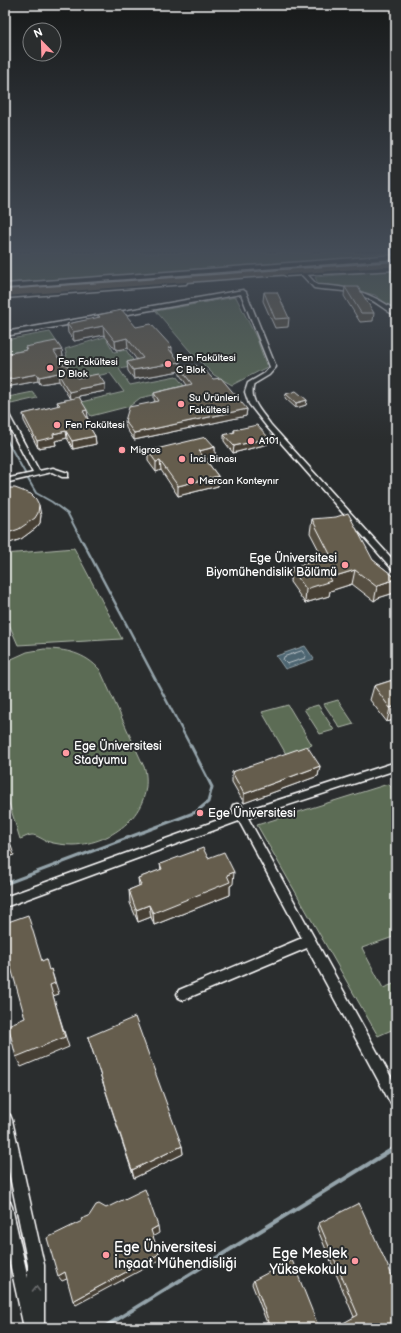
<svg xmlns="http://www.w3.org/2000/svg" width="401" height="1333" font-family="'Balsamiq Sans',sans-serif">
  <rect width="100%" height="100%" fill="#2a2d2e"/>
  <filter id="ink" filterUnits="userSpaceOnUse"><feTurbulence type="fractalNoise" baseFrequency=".025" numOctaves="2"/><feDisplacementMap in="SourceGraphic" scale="8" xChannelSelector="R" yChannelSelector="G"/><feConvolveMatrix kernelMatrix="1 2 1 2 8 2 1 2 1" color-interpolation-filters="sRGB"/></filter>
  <g filter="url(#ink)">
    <g fill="#5c6c55" stroke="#aeb6aa">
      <path d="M5,253H396V256L5,283Z"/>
      <path d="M396,270V311L375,295L342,287L319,286L315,277Z"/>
      <path d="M236,297L257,339L267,367L232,385L214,375L189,350L156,311Z"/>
      <path d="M50,332L60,347L5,357V340Z"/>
      <path d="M111,335L114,337L107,340L114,352L126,350L137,366L119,369L130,385L176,376L186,388L140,398L130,406L91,416L81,402L124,392L110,373L78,380L71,370L67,371L59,359L67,356L65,349Z"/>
      <path d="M33,392L37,398L11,404L8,397Z"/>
      <path d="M74,548L122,639L18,645L5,615V554Z"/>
      <path d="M44,649C66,649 85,653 100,670L145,769C154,812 113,844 73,845C64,845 55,844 46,841C42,839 36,835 32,835C28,835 24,838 20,839L5,790V662L27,652Z"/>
      <path d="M338,700L354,724L340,728L324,704Z"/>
      <path d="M288,705L312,745L286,754L262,712Z"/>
      <path d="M318,705L334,730L320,734L304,709Z"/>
      <path d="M388,784L396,792V936L362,948L383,988L396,983V1028L378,1036L257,825Z"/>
    </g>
    <path fill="#4d6571" stroke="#94a3aa" d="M305,646L314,659L285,669L276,656Z"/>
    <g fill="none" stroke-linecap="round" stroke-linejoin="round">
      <path stroke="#b8c1c6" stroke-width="1" d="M302,651L306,656L305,658L287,664L283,660L284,657Z"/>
      <g stroke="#94a3aa" stroke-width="2">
        <path d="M5,437L25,473"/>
        <path d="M28,479L36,493L52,502L68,514L83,543"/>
      </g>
      <path stroke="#94a3aa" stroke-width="2.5" d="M83,542L191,747"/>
      <path stroke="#94a3aa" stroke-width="3" d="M5,884L196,812L208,802L212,787L191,746"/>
      <path stroke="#94a3aa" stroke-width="4" d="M103,1328L396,1147"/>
      <defs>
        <g id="minor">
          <path d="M301,272H305L317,285C348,286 372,293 396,311V316C386,311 377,302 367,298C349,289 332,291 314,288L301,274Z"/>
          <path d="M243,290L246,292L276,367L269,375L254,384C248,400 262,412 271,425L396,563V571L393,570L267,427L249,404L245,392L248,383L265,373L270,367L241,294L5,336V332Z"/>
          <path d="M5,411L8,413L39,471L53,468L68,473V477H62L52,472L5,483V479L33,473L5,419Z"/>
          <path d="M396,762V770L248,818L396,1086V1106L391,1104L307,948L183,1000L179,998L177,994L179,990L302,938L239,821L5,907V897L235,814L232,808L233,805L237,804L241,805L244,811Z"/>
          <path d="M5,1113L10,1115L12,1120L44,1265V1328H24L5,1240V1200L10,1202L12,1207L28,1278V1265L5,1152Z"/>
        </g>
        <g id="secondary">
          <path d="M396,255V259L5,288V284Z"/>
          <path d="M396,266V270L286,276L282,274L286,272Z"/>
          <path d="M183,280L187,282L186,284L5,298V294Z"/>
        </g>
        <path id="trunk" d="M396,262V266L5,296V290Z"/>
      </defs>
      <use href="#minor" stroke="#fff" stroke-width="3"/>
      <use href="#secondary" stroke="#fff" stroke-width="3"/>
      <use href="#trunk" stroke="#fff" stroke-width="3"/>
      <use href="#minor" fill="#2a2d2e" fill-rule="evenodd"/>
      <use href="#secondary" fill="#2a2d2e" fill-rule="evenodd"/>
      <use href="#trunk" fill="#746a5a" fill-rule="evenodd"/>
    </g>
    <g fill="#575042" stroke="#fff">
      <path d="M345,287L374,313L373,321L360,322L344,296Z"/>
      <path d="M264,292L289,318L288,327L275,328L263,301Z"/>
      <path d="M98,315L136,327L172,352L180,368H198L213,379L247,409L246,416L134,440L126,428L125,421L155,401L154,399V393L187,385L180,375V371L134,379L128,371L127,362L137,360L128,348L116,350L104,335L74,341L68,333L67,324L98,318Z"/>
      <path d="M25,347L62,350L63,357L58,358L62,364L77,378L105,391L79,396L88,417H87L89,421L90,428L95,436L96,444L73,449L67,438L55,441L56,445L38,448L24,421L23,414L58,406L57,402L70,399L59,381L40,384L38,381L6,387L5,386V372L7,371L5,367V354L26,350Z"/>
      <path d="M286,394L307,400L306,405L296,408L285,398Z"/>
      <path d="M234,430L268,444L233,453L224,441V435L234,432Z"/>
      <path d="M215,447V457L205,459L218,476V486L178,496L161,470L156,472L148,461V451Z"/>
      <path d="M5,488L41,515L40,523L36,528L21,539L5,544Z"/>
      <path d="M312,519L373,560L396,578V583L394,593L378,598L374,601L352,584L330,591L329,596L305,603L290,582L291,568L323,558L310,533Z"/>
      <path d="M396,679V719L387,722L370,700L374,686Z"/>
      <path d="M320,766L318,776L244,803L232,782V772Z"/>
      <path d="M208,858L233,884L230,886V895L154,925L151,917L138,922L130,903L129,890L139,886L138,878L161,870L160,864Z"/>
      <path d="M88,1037L182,1146L183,1154L134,1178Z"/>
      <path d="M319,1223L396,1328L354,1317L317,1228Z"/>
      <path d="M254,1280L319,1328H269L252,1284Z"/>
    </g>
    <g fill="#474136" stroke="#fff">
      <path d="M103,326L104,335L74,341L73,332Z"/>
      <path d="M127,338L128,348L116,350L115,341Z"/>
      <path d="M172,347V356L168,348Z"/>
      <path d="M62,350L63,357L55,358L54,351Z"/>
      <path d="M180,362V371L134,379L133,370Z"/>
      <path d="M58,373L59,381L40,384L39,377Z"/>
      <path d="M37,374L38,381L6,387L5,380Z"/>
      <path d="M105,384V391L79,396V398L70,399L69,392L78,389Z"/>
      <path d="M307,400L306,405L296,408V403Z"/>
      <path d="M247,409L246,416L134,440V433Z"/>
      <path d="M87,410L88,417L84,418L83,411Z"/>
      <path d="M86,421H89L90,428Z"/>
      <path d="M66,431L67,438L55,441L56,445L38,448L37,441L53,434Z"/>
      <path d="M95,436L96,444L73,449L72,441Z"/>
      <path d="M269,438L268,444L233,453L234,446Z"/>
      <path d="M215,447V457L199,461V451Z"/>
      <path d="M5,455L7,462L5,463Z"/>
      <path d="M160,461L161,470L156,472V462Z"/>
      <path d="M218,476V486L178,496V486Z"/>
      <path d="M39,505L41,515L40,523L36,528L21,539L7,544L5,534Z"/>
      <path d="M355,570L352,584L330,591L329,596L305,603L306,589L329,578Z"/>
      <path d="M396,579V583L394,593L378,598L374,601L377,587L381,584Z"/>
      <path d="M396,706V719L387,722L390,708Z"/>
      <path d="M320,766L318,776L244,803V794Z"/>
      <path d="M5,827L14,855L5,858Z"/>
      <path d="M234,872L233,884L230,886V895L154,925L153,913L227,875Z"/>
      <path d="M149,905L151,917L138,922L136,910Z"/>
      <path d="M5,953H7L12,964L5,967Z"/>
      <path d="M51,969L59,994L53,996L69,1047L21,1067L16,1057L50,985Z"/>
      <path d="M182,1146L183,1154L134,1178L132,1170Z"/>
      <path d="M158,1226L159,1233L152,1237L151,1230Z"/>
      <path d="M159,1254L160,1260L76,1305L73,1301Z"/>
      <path d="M65,1272L69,1278L62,1281L58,1276Z"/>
    </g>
    <g fill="#655d4d" stroke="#fff">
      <path d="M345,287H358L374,313H361Z"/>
      <path d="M264,292H277L289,318L275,319Z"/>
      <path d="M122,310L136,327L151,324L172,347L168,348L180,362L133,370L127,362L143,358L127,338L115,341L103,326L73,332L67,324L100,317L98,315Z"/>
      <path d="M56,341L62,350L54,351L62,364H66L77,378L98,374L105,384L78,389V390L69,392L58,373L39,377L37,374L5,380V372L9,371L5,363V354L27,350L25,347Z"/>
      <path d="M196,365L198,368L202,367L213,379L221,378L247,409L134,433L125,421L129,407L159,401L154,393L192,384L180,368Z"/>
      <path d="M296,391L307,400L296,403L286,394Z"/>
      <path d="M79,397L87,410L83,411L89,421H86L95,436L72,441L66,431L53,434L54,437L37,441L23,414L60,405L57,402Z"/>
      <path d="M257,425L269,438L234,446L224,435L235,432L234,430Z"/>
      <path d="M206,437L215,447L199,451L218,476L178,486L160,461L156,462L148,451Z"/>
      <path d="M5,488H15L31,494L36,499L39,505L38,513L35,518L19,529L5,534Z"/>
      <path d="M348,513L373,560L396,578V579L381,584L377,587L355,570L329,578L331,581L306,589L291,568L331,556L312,519L336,517Z"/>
      <path d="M396,679V706L390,708L374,686Z"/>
      <path d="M307,746L320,766L244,794L232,772Z"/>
      <path d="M5,827L11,846L5,848Z"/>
      <path d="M203,848L208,858L224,852L234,872L227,875L230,882L153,913L149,905L136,910L129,890L141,885L138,878L162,869L160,864Z"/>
      <path d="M28,915L42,961L46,959L49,970L51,969L55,983L50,985L65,1037L16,1057L8,1025L25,1018L7,953H5V923Z"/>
      <path d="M135,1017L182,1146L132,1170L88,1037Z"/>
      <path d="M145,1189L158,1226L151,1230L159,1254L73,1301L65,1272L58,1276L47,1238L82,1221L81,1219L89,1216L96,1205L99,1204L106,1208Z"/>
      <path d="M359,1203L396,1284V1328H334L358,1315L319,1223Z"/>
      <path d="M292,1260L319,1328H271L254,1280Z"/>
    </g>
    <defs><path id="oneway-chevron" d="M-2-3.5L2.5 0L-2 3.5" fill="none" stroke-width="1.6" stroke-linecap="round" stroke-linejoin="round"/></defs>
    <use stroke="#6a6c6d" href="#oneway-chevron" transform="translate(36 1289) rotate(-89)"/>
  </g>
  <linearGradient id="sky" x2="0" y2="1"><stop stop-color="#171919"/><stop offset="0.57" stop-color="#444c57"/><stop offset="1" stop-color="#444c57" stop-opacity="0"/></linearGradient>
  <rect width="401" height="440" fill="url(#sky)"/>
  <g fill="#ff9aa2" stroke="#2a2d2e" stroke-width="1.5">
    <circle cx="168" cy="364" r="4"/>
    <circle cx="50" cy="368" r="4"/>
    <circle cx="181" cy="404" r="4"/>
    <circle cx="57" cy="425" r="4"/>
    <circle cx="251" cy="441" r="4"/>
    <circle cx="122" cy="450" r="4"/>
    <circle cx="182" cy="459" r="4"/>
    <circle cx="191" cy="481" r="4"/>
    <circle cx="345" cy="565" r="4"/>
    <circle cx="66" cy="753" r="4"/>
    <circle cx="200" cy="813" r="4"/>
    <circle cx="106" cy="1255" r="4"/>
    <circle cx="355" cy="1261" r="4"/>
  </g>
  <g text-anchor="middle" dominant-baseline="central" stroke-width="4" stroke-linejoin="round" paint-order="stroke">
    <g font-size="10" fill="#fff" stroke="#2a2d2e" text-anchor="start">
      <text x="176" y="358">Fen Fakültesi<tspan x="176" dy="12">C Blok</tspan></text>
      <text x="58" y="362">Fen Fakültesi<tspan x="58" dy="12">D Blok</tspan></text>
      <text x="189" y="398">Su Ürünleri<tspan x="189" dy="12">Fakültesi</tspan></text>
      <text x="65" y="425">Fen Fakültesi</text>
      <text x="259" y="441">A101</text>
      <text x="130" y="450">Migros</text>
      <text x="190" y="459">İnci Binası</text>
      <text x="199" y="481">Mercan Konteynır</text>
    </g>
    <g font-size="12" fill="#fff" stroke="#2a2d2e" text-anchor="start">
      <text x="337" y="558" text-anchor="end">Ege Üniversitesi<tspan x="337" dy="14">Biyomühendislik Bölümü</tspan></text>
      <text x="74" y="746">Ege Üniversitesi<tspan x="74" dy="14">Stadyumu</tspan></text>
      <text x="208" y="813">Ege Üniversitesi</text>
    </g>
    <g font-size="14" fill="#fff" stroke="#2a2d2e" text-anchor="start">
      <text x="114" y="1247">Ege Üniversitesi<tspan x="114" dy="16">İnşaat Mühendisliği</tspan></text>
      <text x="347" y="1253" text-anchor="end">Ege Meslek<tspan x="347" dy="16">Yüksekokulu</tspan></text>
    </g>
  </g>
  <rect width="401" height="1333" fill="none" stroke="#2a2d2e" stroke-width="20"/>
  <rect x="10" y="10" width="381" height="1313" fill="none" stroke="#fff" stroke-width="1.5" filter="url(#ink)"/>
  <g transform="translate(42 42) rotate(337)"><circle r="19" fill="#2a2d2e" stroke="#7f8182"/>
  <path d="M0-3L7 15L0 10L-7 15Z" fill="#ff9aa2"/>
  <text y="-6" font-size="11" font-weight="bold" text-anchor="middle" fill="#ffffff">N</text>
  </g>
</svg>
